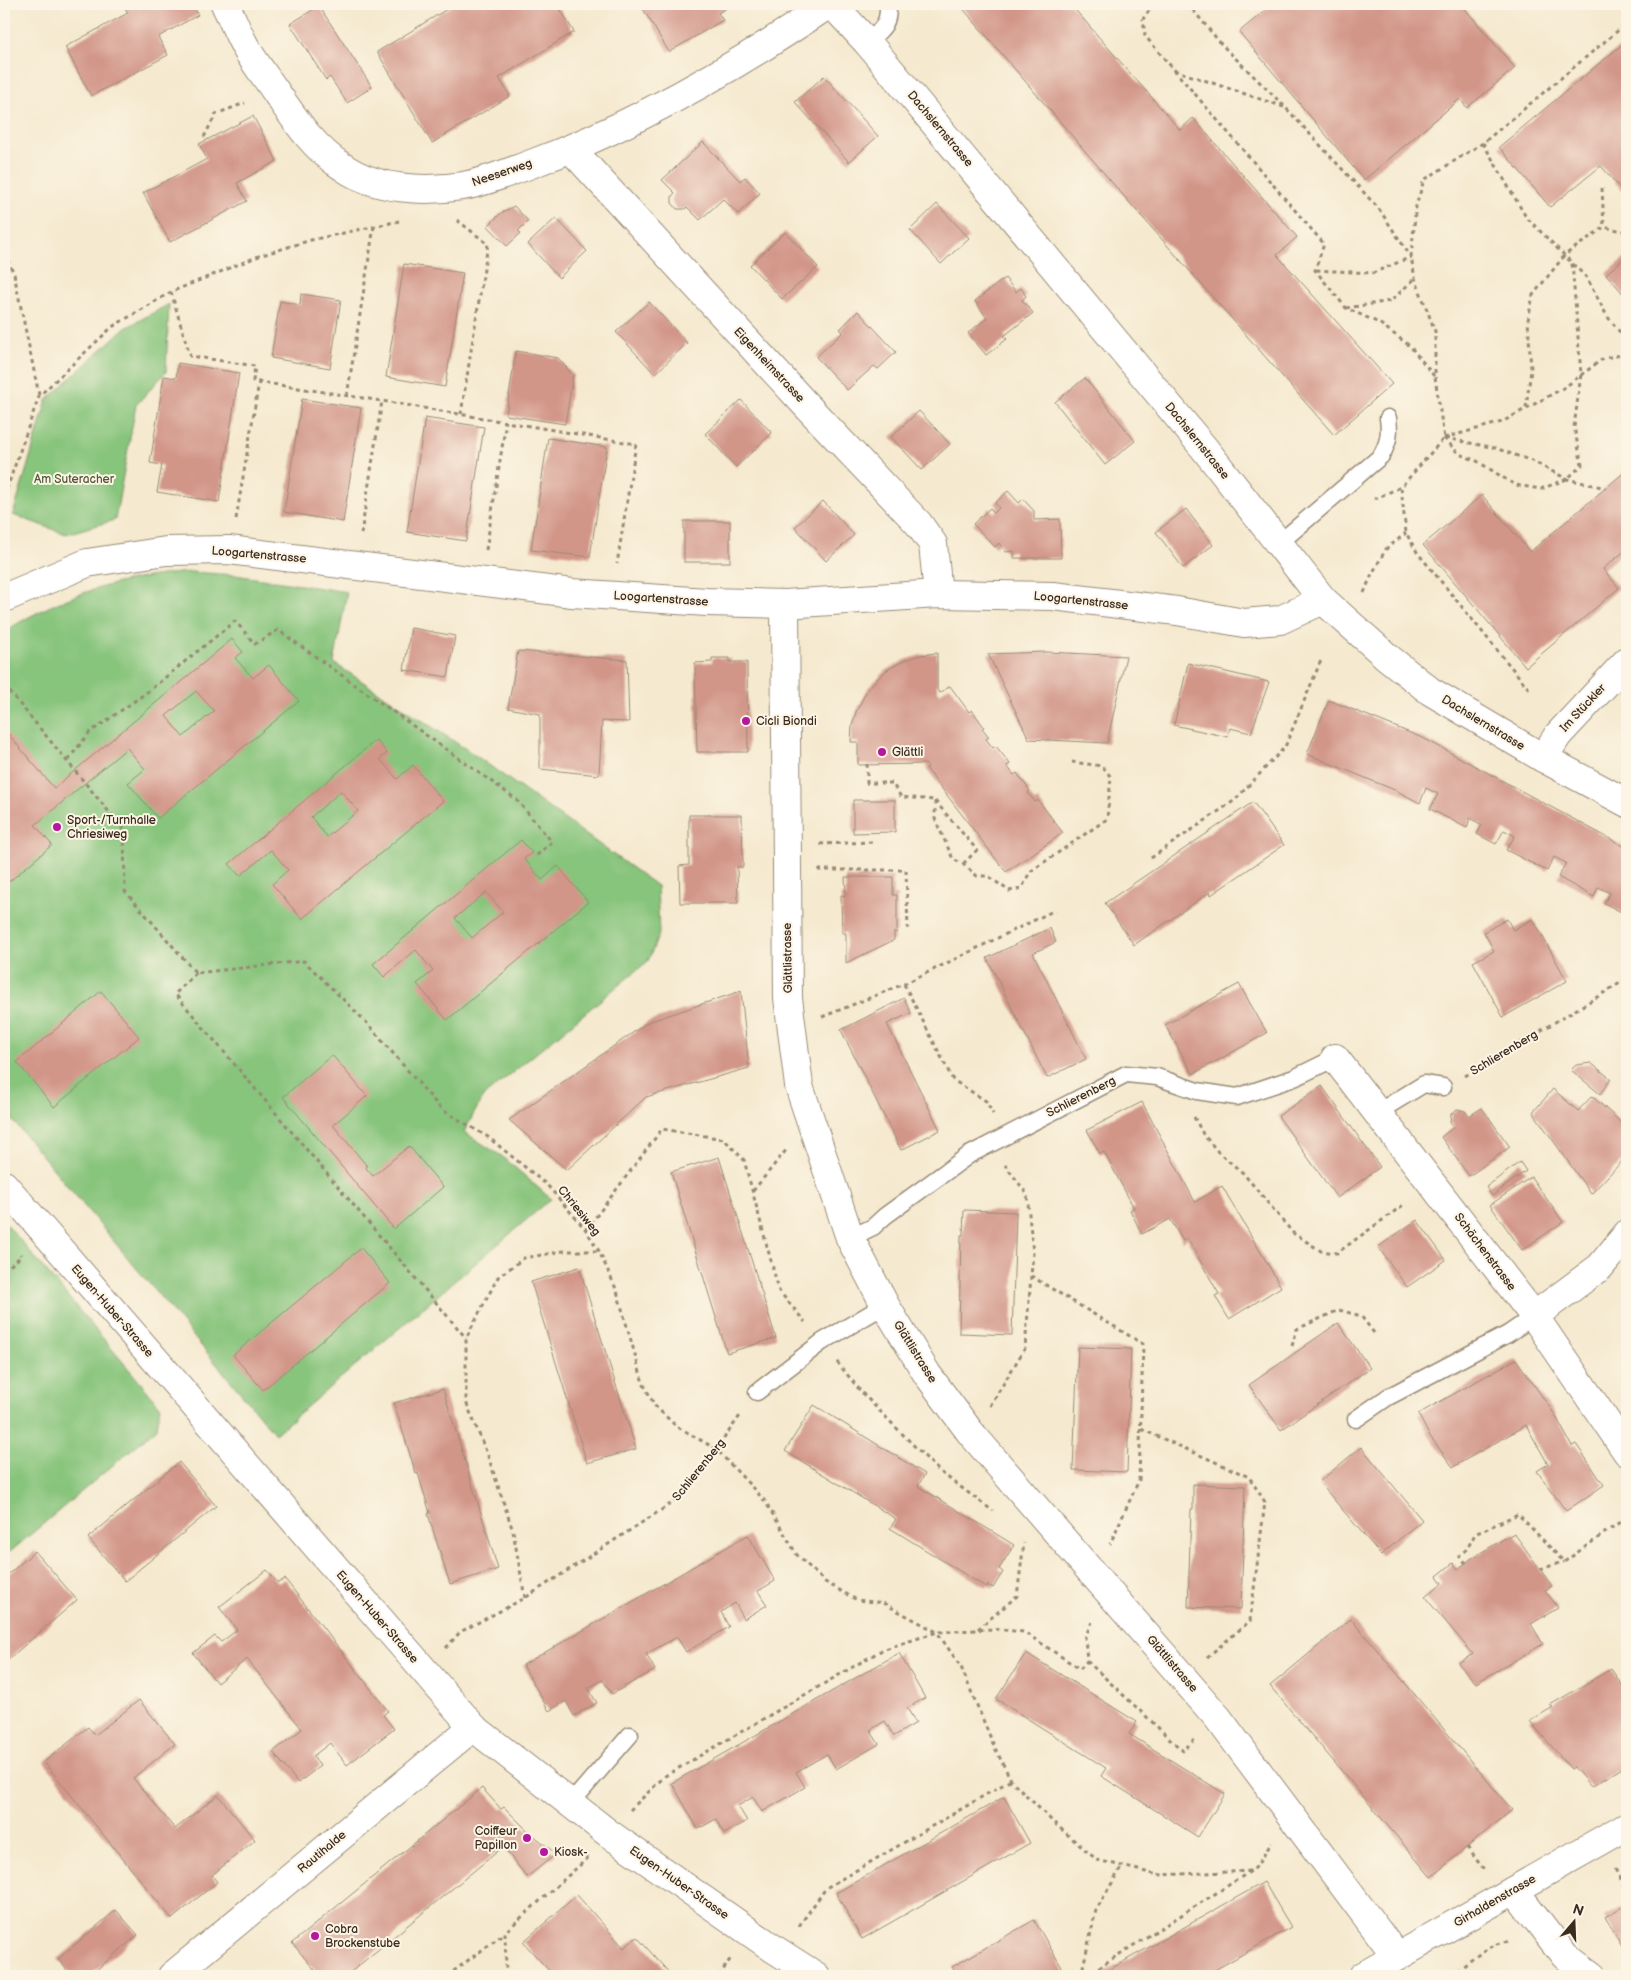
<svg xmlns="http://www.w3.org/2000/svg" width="1631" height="1980" font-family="'Balsamiq Sans',sans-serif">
  <rect width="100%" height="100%" fill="#fcf5e5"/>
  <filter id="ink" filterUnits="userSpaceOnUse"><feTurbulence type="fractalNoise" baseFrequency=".02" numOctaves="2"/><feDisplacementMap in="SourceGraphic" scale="10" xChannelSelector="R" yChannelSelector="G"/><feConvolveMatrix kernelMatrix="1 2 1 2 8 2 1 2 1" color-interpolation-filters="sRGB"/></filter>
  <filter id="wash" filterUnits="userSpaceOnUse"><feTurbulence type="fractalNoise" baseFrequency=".0096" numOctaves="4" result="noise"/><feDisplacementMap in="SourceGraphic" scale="20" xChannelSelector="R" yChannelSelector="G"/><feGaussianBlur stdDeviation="1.12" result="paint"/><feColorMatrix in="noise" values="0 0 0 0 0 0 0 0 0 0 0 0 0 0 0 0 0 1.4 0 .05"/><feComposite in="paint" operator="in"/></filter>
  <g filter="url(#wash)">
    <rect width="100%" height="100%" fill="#f5e9cf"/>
    <g fill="#87c47b" stroke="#61774c">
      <path d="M169,304L166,372L136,405L115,520L66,534L13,515L47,400L122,330Z"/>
      <path d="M191,572L235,575L347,592L334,663L472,753L657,886L659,934L648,961L483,1097L464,1132L503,1157L551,1199L275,1434L4,1110V632C62,594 123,577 191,572Z"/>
      <path d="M4,1221L160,1406L157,1428L4,1557Z"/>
    </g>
    <g id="blocks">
      <g fill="#d29689" fill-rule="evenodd">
        <path d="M123,4H192L198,15L158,37L168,55L91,96L65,47L128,13Z"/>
        <path d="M451,4H557L574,32L499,78L510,96L432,143L377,52L452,6Z"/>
        <path d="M640,4H733L718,13L723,20L669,52Z"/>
        <path d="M959,4H1070L1180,130L1193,118L1297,237L1277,255L1392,384L1334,435L1115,186Z"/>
        <path d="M1273,4H1461L1515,68L1467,108L1460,99L1364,180L1239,32Z"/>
        <path d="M319,6L372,87L347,103L330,77L326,80L290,24Z"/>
        <path d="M1624,43L1627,49V196L1601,166L1550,207L1499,147Z"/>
        <path d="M824,76L878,136L849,162L795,102Z"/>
        <path d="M253,116L277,161L237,183L247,201L170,242L143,193L207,159L199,144Z"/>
        <path d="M703,142L740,181L745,177L760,193L738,214L723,199L700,220L687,207L685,209H677L672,203V196L675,193L662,180Z"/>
        <path d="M937,204L969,238L941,264L910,230Z"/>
        <path d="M514,206L528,221L518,231L521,233L507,246L488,226L501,213Z"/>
        <path d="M556,218L587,251L559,278L528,244Z"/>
        <path d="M785,232L818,267L782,299L750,265Z"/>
        <path d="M1627,256V298L1606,274Z"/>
        <path d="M404,264L463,273L445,387L386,377Z"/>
        <path d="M1005,278L1016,292L1021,288L1026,296L1022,300L1033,313L1004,336L1007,339L986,355L968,333L987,318L975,301Z"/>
        <path d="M301,294L341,300L330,368L271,358L280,301L300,305Z"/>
        <path d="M649,302L687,343L655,374L616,332Z"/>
        <path d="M858,311L896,352L878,369L874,366L847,390L816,357L843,332L840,329Z"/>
        <path d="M516,351L558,358L573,375L565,424L506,415Z"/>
        <path d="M178,363L239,373L219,502L157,492L162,465L150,463L164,376L176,378Z"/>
        <path d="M1085,378L1135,441L1105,465L1055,402Z"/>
        <path d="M302,399L361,408L343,522L284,512Z"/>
        <path d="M741,400L772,433L736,467L705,434Z"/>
        <path d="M919,411L950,444L922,470L891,437Z"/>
        <path d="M425,418L484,427L466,541L407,532Z"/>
        <path d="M548,438L607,447L590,557L531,550Z"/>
        <path d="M1627,470V549L1603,569L1619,588L1526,667L1423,545L1482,495L1530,552Z"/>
        <path d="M1008,491L1019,503L1023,499L1034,511V520L1060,519L1061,558H1014V551L1006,552L999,543L995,547L973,524L990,508L994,513L999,508L995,503Z"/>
        <path d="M823,501L854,535L826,561L795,527Z"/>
        <path d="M1186,509L1213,545L1183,568L1156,532Z"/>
        <rect x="684" y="521" width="46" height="41"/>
        <path d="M411,628L455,636L448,677L404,670Z"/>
        <path d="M232,639L243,652L235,658L253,678L269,665L299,701L158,818L128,783L145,769L127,748L35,825L52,845L4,886V729L54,788ZM196,691L214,711L183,737L166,716Z"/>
        <path d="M518,651L627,660L629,722L602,721L599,775L540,769V714L508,708Z"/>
        <path d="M1047,652L1126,656L1107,743L1029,739L988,654Z"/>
        <path d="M937,653V690L940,693L950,686L969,712L972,710L984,727L982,728L989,737L986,739L993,748L996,746L1010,764L1007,766L1014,775L1017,773L1030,791L1028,793L1035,802L1038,800L1063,833L1006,872L926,768L928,767L925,764L858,765V742H851L852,726L856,712L867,690L874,682L887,670L905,660L921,655Z"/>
        <path d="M712,658H730V662H747L748,752H697L695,663L712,662Z"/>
        <path d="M1188,663L1269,682L1251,733L1230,728L1228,737L1174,725Z"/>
        <path d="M1329,700L1425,739L1627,848V915L1604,903L1610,893L1598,887L1594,897L1558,877L1566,863L1554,857L1547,871L1506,850L1515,836L1504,830L1496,844L1477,834L1482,825L1470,818L1467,828L1430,809L1438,794L1426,788L1420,803L1397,791L1307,754Z"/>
        <path d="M376,740L387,753L380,759L397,779L413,765L443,801L302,919L272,884L288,870L271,850L240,876L229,864ZM341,791L358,811L327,837L311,817Z"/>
        <path d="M853,800H895V832L853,833Z"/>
        <path d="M1253,802L1284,845L1211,895L1210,892L1134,945L1105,903Z"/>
        <path d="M689,815H742L743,867H737L738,903H680L679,866L689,865Z"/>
        <path d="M521,840L532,853L524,859L542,880L558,866L588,902L447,1020L417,984L433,971L416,950L384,977L373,964ZM486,892L503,912L472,938L455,918Z"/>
        <path d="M845,877H893V895H897V933L894,932V940L846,963V933H842L841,895L846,896Z"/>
        <path d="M1507,919L1513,930L1533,919L1567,981L1503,1017L1473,962L1494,951L1484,932Z"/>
        <path d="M1050,928L1056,942L1033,953L1086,1059L1047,1078L987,958Z"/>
        <path d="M1239,984L1267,1033L1193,1074L1165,1025Z"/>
        <path d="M101,991L139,1037L54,1107L17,1062Z"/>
        <path d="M741,991L749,1068L646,1097L567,1170L509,1120L648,1022Z"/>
        <path d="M904,998L911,1013L887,1024L940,1130L901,1150L841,1030Z"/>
        <path d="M332,1055L367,1096L333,1125L367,1166L366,1168L373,1176L409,1146L443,1187L394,1229L283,1097Z"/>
        <path d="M1591,1063L1611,1079L1600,1094L1571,1070L1576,1065Z"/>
        <path d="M1322,1086L1380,1167L1337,1198L1278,1116Z"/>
        <path d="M1553,1089L1578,1111L1592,1096L1627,1128V1156L1591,1194L1533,1112Z"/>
        <path d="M1142,1102L1195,1202L1222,1186L1281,1287L1229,1319L1215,1296L1219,1294L1187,1238L1183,1241L1170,1219L1142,1234L1130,1210L1134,1208L1104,1152L1100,1154L1087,1130Z"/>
        <path d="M1482,1108L1510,1147L1469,1176L1441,1137L1454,1127L1450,1122L1451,1114L1457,1109L1465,1111L1469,1116Z"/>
        <path d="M719,1157L776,1338L727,1353L671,1172Z"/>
        <path d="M1520,1162L1526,1171L1492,1196L1486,1187Z"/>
        <path d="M1531,1177L1563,1222L1522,1250L1490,1205Z"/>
        <path d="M964,1210L1016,1212L1012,1335L959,1333L961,1235H963Z"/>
        <path d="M1417,1220L1446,1260L1407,1287L1378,1247Z"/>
        <path d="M361,1248L390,1283L263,1390L233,1355Z"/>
        <path d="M579,1267L636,1449L587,1463L531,1282Z"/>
        <path d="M1338,1323L1370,1368L1281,1430L1249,1385Z"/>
        <path d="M1078,1347L1131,1349L1127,1472L1073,1470Z"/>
        <path d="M1516,1359L1555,1415L1572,1446L1576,1444L1604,1485L1566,1511L1537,1471L1548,1464L1526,1425L1453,1467L1429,1435L1418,1414Z"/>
        <path d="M443,1389L498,1569L450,1584L428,1514L430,1513L418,1473L416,1474L394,1403Z"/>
        <path d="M814,1405L925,1474L918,1486L1014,1545L999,1569L1003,1572L993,1588L988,1585L987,1588L890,1528L896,1519L785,1451Z"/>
        <path d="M1361,1447L1422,1520L1381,1555L1319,1482Z"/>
        <path d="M179,1462L216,1506L125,1581L88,1538Z"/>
        <path d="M1193,1484L1245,1486L1241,1609L1188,1607L1191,1509H1193Z"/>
        <path d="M1514,1533L1552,1586L1545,1590L1558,1608L1531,1624L1543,1644L1476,1683L1458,1663L1473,1654L1425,1597L1442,1583L1437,1576L1453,1563L1458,1569L1472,1558Z"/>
        <path d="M748,1535L775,1581L758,1591L767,1605L744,1619L735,1603L721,1612L729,1627L686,1652L677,1637L646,1654L655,1670L633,1682L612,1694L603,1680L588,1688L597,1703L574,1716L566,1701L549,1711L523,1665Z"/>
        <path d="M35,1551L77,1600L4,1663V1578Z"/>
        <path d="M267,1570L278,1583L285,1579L388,1711L383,1715L394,1729L347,1765L330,1743L313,1756L320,1766L298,1783L273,1752L302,1729L247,1659L217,1683L193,1653L215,1636L221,1642L237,1630L219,1607Z"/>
        <path d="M1351,1619L1512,1810L1431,1877L1270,1686Z"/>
        <path d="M899,1653L925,1698L907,1708L916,1723L894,1736L885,1721L870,1730L879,1744L836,1769L827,1754L796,1772L805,1787L762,1812L753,1797L738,1806L747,1821L724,1834L716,1819L698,1829L672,1783Z"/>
        <path d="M1026,1653L1137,1722L1129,1734L1225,1794L1198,1837L1101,1776L1106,1768L996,1699Z"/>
        <path d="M1611,1669L1627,1692V1765L1591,1787L1574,1767L1571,1769L1530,1721L1553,1707L1550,1705Z"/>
        <path d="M139,1700L175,1744L133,1778L175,1829L218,1795L255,1840L212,1875L217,1882L172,1919L44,1762L88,1727L95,1735Z"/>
        <path d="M482,1788L501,1809L504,1807L526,1829L556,1854L527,1877L503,1847L346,1976H320L292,1943Z"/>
        <path d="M1004,1797L1030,1843L862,1939L836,1893Z"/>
        <path d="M1264,1882L1291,1927L1204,1976H1098Z"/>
        <path d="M577,1895L624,1948L637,1937L672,1976H554L523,1942Z"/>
        <path d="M1627,1904V1955L1605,1917Z"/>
        <path d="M116,1910L138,1935L89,1976H72L58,1959Z"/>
        <path d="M1034,1920L1067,1976H958L952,1967Z"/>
      </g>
    </g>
  </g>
  <g filter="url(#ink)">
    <use href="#blocks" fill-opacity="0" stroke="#988a76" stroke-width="1"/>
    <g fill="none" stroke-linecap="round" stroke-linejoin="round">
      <defs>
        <g id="lane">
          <path d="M867,42C882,29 889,25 888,4"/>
          <path d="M1278,544L1381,456C1389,442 1390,433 1388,418"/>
          <path d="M1378,1112L1424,1084L1443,1087"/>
          <path d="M850,1238L873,1227L885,1216L969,1155L1126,1074L1157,1077L1197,1091L1237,1097L1294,1078L1335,1058"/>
          <path d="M757,1392L822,1342L885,1305"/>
          <path d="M1356,1419L1388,1397L1508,1334L1534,1316"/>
          <path d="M571,1803L630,1735"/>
        </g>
        <g id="street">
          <path d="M225,4C232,18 238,34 246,48C256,65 269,81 280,98C298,124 316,150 343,167C376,190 424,192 463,186C486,182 509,172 531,164C637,125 736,67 829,4"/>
          <path d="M832,4L867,42L1204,448L1323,600L1386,656L1430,691L1543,758L1627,803"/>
          <path d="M571,149L804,403L918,523L933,544L938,594"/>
          <path d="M4,598L87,563L166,551L229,550L572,593L707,602L785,604L938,594L1053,596L1177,611L1244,623L1280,620L1323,600"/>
          <path d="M785,604L788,998L799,1086L850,1238L885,1305L927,1374L970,1432L1218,1718L1397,1957"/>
          <path d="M1543,758L1558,735L1627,661"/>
          <path d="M1335,1058L1534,1316L1627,1452"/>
          <path d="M4,1185L473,1727L608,1833L774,1949L816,1976"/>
          <path d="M1534,1316L1600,1267L1627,1234"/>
          <path d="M1514,1890L1565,1956L1592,1976"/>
          <path d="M172,1976L473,1727"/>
          <path d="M1363,1976L1627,1826"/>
        </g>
      </defs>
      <use href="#lane" stroke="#988a76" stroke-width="19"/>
      <use href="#street" stroke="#988a76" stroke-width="30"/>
      <g stroke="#988a76" stroke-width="3" stroke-dasharray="4 4" stroke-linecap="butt">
        <path d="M1154,4L1143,19L1145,36L1324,244L1315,270L1346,308L1379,323L1410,346L1434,376"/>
        <path d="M1188,4L1222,45L1285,107L1379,209L1411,257L1373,273L1315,270"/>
        <path d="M1174,70L1284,107"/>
        <path d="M204,137L216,114L245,103"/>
        <path d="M1483,143L1526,217L1587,278L1607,316L1627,341"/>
        <path d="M1602,188L1604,227"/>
        <path d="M457,220L488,244L461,414"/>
        <path d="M4,252L14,274L39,395"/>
        <path d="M171,292L190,356L255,366L253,381L382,401L636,444L617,564"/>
        <path d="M1346,308L1391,301L1415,278"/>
        <path d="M347,396L374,226"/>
        <path d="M1526,408L1531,370L1528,320L1533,295L1565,255L1604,227L1627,232"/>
        <path d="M1444,438L1459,454L1477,461L1515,485L1541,489L1567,479L1582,465L1574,427L1581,374L1572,263"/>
        <path d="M1444,438L1502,422L1565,387L1604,358L1627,354"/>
        <path d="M1445,438L1495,448L1532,461L1567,479L1606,488"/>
        <path d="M4,497L39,396L112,327L171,292L259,256L311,240L399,221"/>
        <path d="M1374,499L1401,487"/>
        <path d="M236,519L259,382"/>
        <path d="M361,534L382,401"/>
        <path d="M486,550L506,422"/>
        <path d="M1364,593L1371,576L1386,549L1406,533"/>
        <path d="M4,685L124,830L125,891L196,973L304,961L366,1022L441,1109L488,1137L547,1185L586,1230L599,1251L617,1291L643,1383L655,1406L676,1426L716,1449L765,1501L797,1555L825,1582L857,1600L883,1603L937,1632L961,1667L994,1746L1011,1780L1053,1822L1097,1860L1122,1866L1158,1875L1252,1871L1256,1867L1272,1842"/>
        <path d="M1529,689L1417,552L1406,533L1401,487L1444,438L1435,377V331L1415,278L1411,257L1416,206L1424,180L1483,143L1627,23"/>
        <path d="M68,760L89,733L146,693L235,621L255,644L278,630L516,799L552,842L536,856"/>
        <path d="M867,764V783H892L901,797L935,800V819L953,859L963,864L977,876H988L1009,891L1022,888L1030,872L1107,819L1111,777L1102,766L1072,762"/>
        <path d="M935,801L977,850L963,864"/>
        <path d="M820,844L874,842"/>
        <path d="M1151,858L1235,800L1285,747L1322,658"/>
        <path d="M818,870H906L908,929"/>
        <path d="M196,973L175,994L466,1338"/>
        <path d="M904,984L953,1080L986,1101L993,1114"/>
        <path d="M822,1017L904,984L1055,910"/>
        <path d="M1465,1076L1627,979"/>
        <path d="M1194,1117L1203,1134L1219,1153L1243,1173L1293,1233L1321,1251L1337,1253L1406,1203"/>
        <path d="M753,1191L787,1149"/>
        <path d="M586,1230L662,1129L724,1139L744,1160L779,1291L805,1322"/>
        <path d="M4,1271L21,1256L20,1254"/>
        <path d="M1031,1276L1143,1344L1139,1480L1110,1544"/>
        <path d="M1292,1346L1297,1329L1339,1310L1361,1316L1374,1333"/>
        <path d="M837,1362L863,1394L939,1471L993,1511"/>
        <path d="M990,1406L1025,1348L1033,1253L1027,1194L1005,1165"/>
        <path d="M1141,1429L1249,1477L1265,1502L1250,1621L1206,1658"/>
        <path d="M1466,1563L1459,1556L1467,1549L1475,1534L1518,1514L1564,1562L1627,1517"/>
        <path d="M1540,1569L1564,1562"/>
        <path d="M525,1598L513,1531L488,1456L466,1402V1338L498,1277L524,1258L564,1251H599"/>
        <path d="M978,1629L1017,1596L1024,1543"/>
        <path d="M446,1648L460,1632L525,1598L672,1503L700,1472L742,1413"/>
        <path d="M1087,1661L1183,1751L1194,1740"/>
        <path d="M630,1810L665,1776L882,1650L937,1632L994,1629L1024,1632L1080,1669L1087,1661L1085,1637L1092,1622"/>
        <path d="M1467,1847L1485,1871"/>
        <path d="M1615,1869L1627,1890"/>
        <path d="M799,1926L826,1888L1011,1780"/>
        <path d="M447,1976L505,1933"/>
        <path d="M509,1976L506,1968L505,1932L589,1857"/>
        <path d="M719,1976L731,1958"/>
        <path d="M1081,1976L1096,1910L1122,1866"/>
        <path d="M1085,1976L1251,1871"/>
        <path d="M1451,1976C1468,1963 1489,1942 1512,1941"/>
      </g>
      <use href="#lane" stroke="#fff" stroke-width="16"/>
      <use href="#street" stroke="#fff" stroke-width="28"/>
    </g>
  </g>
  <g fill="#b5179e" stroke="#fcf5e5" stroke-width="2">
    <circle cx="746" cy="721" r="5"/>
    <circle cx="882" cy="752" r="5"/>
    <circle cx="57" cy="827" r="5"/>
    <circle cx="527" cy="1838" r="5"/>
    <circle cx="544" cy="1852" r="5"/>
    <circle cx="315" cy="1936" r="5"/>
  </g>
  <g text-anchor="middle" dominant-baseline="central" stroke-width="4" stroke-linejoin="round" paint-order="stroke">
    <g font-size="12" fill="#3b2a1e" stroke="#fcf5e5">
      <text transform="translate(940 129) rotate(50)">Dachslernstrasse</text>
      <text transform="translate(502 173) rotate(-19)">Neeserweg</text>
      <text transform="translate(769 365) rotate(47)">Eigenheimstrasse</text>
      <text transform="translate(1197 441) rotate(51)">Dachslernstrasse</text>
      <text transform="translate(259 555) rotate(5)">Loogartenstrasse</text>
      <text transform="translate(661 599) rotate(4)">Loogartenstrasse</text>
      <text transform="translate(1081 601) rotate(6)">Loogartenstrasse</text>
      <text transform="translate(1583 708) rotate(-47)">Im Stückler</text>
      <text transform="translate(1483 723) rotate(31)">Dachslernstrasse</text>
      <text transform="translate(788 958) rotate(-91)">Glättlistrasse</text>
      <text transform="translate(1504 1053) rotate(-31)">Schlierenberg</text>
      <text transform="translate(1081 1097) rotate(-27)">Schlierenberg</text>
      <text transform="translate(579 1211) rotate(51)">Chriesiweg</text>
      <text transform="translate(1485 1252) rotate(53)">Schächenstrasse</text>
      <text transform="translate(112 1311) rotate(49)">Eugen-Huber-Strasse</text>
      <text transform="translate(915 1352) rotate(58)">Glättlistrasse</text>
      <text transform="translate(699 1470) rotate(-51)">Schlierenberg</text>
      <text transform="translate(377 1617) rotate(49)">Eugen-Huber-Strasse</text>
      <text transform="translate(1172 1664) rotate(49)">Glättlistrasse</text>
      <text transform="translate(322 1852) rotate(-40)">Rautihalde</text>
      <text transform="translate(679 1883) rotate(35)">Eugen-Huber-Strasse</text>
      <text transform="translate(1495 1901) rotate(-30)">Girhaldenstrasse</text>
    </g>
    <g font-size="12" fill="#52583a" stroke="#fcf5e5">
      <text x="74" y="479">Am Suteracher</text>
    </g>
    <g font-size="12" fill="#3b2a1e" stroke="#fcf5e5" text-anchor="start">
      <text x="756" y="721">Cicli Biondi</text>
      <text x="892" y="752">Glättli</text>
      <text x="67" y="820">Sport-/Turnhalle<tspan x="67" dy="14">Chriesiweg</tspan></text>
      <text x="517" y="1831" text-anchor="end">Coiffeur<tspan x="517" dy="14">Papillon</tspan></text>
      <text x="554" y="1852">Kiosk-</text>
      <text x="325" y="1929">Cobra<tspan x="325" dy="14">Brockenstube</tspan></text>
    </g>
  </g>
  <rect width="1631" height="1980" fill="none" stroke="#fcf5e5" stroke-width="20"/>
  <g transform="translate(1574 1922) rotate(19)" stroke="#fcf5e5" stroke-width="4" paint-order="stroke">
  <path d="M0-4L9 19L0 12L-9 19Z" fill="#3b2a1e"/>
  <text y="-8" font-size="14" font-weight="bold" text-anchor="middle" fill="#3b2a1e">N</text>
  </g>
</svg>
